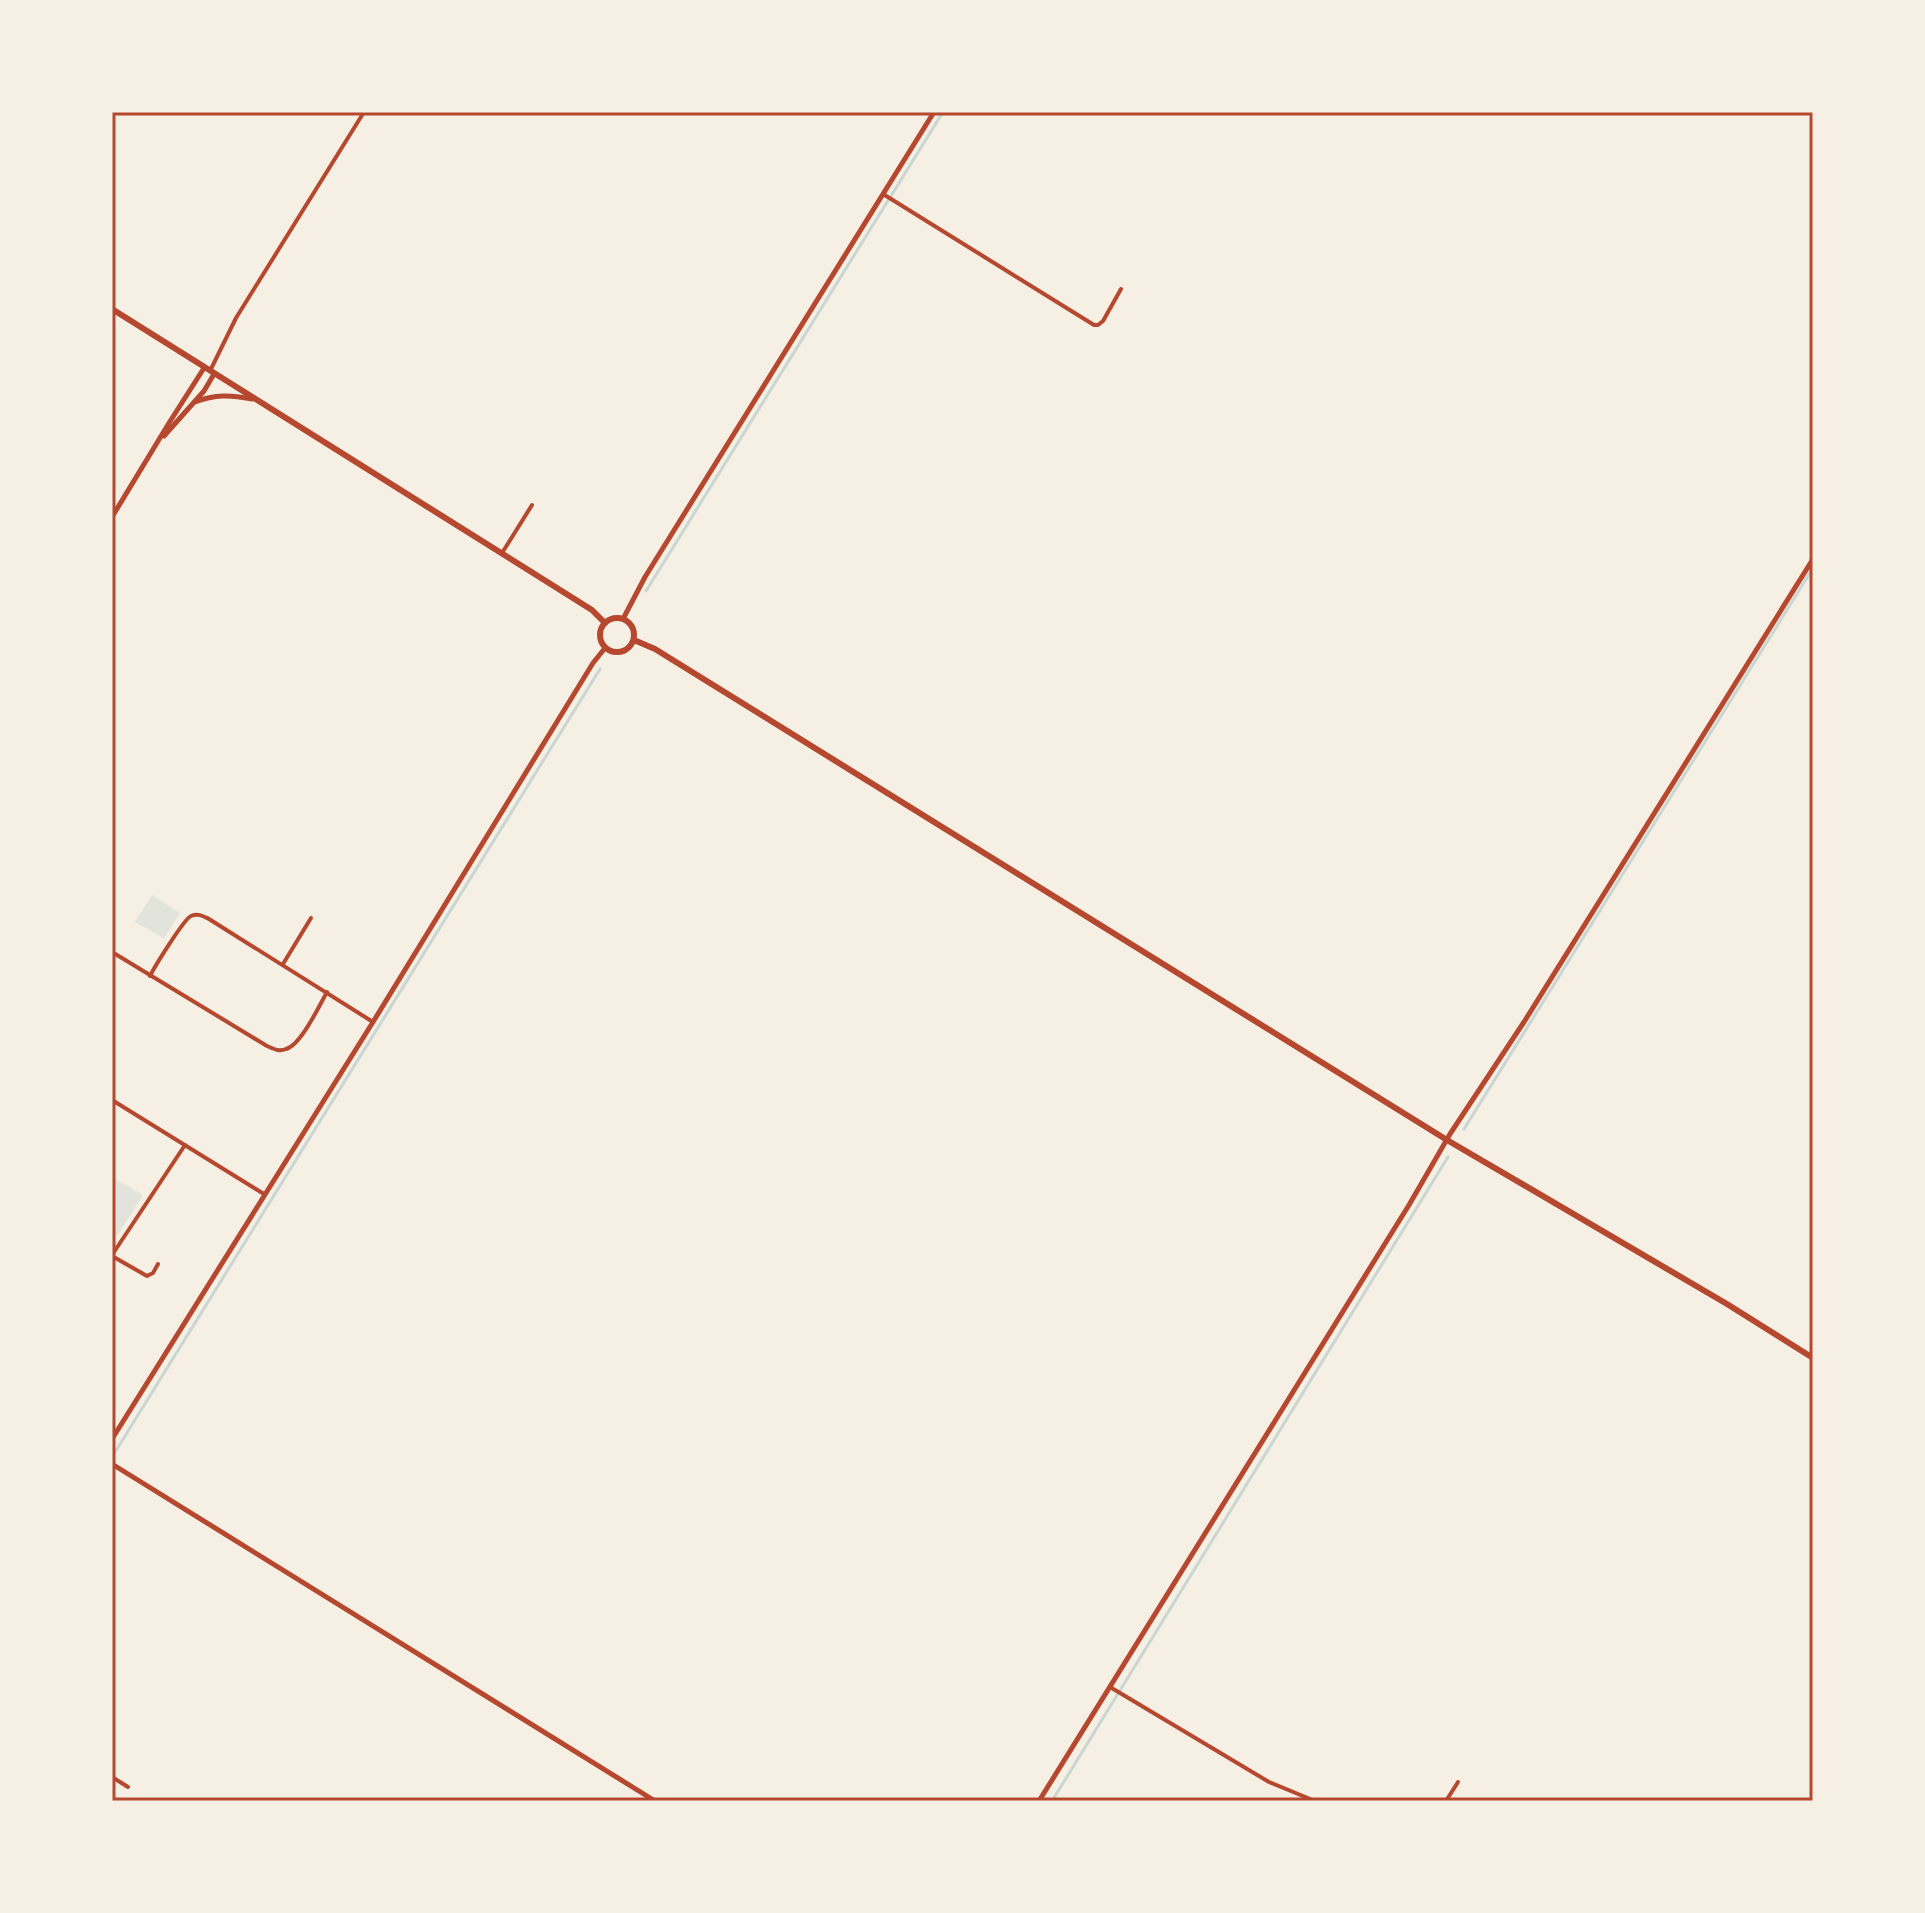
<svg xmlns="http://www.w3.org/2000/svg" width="1925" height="1913" font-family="Commissioner,sans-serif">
  <rect width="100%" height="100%" fill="#f6efe4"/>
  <g fill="#e2e4dc">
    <path d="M152,895L180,913L164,938L135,922Z"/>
    <path d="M112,1177L143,1195L112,1244Z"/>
  </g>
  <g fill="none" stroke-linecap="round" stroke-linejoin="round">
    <g stroke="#c9d6d2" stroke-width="3">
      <path d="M646,591L943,112"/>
      <path d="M1464,1129L1813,568"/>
      <path d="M112,1457L600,669"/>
      <path d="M1052,1801L1448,1157"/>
    </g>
    <g stroke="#b5482f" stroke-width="4">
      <path d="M883,194L1094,325H1098L1103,321L1121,289"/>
      <path d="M210,371L236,318L364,112"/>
      <path d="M502,553L532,505"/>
      <path d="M112,952L267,1046C274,1049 279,1052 286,1049C301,1045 319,1006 327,992"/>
      <path d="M283,964L311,918"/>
      <path d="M150,976C155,966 184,919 191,916C198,913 203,916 209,919L373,1022"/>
      <path d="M112,1100L264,1194"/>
      <path d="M112,1255L185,1145"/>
      <path d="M112,1256L147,1276L153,1273L158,1264"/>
      <path d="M1110,1687L1269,1782L1315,1801"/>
      <path d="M112,1777L128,1787"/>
      <path d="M1446,1801L1458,1782"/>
    </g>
    <g stroke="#b5482f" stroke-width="5">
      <path d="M195,402C215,394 231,395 252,399"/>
      <path d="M164,436L204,391L214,374"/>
      <path d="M112,517L169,423L204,368"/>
      <path d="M623,619L645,577L934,112"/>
      <path d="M112,1439L373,1022L593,663L605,648"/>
      <path d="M112,1464L655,1801"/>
      <path d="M1039,1801L1409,1205L1450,1134L1524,1022L1813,559"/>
    </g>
    <g stroke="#b5482f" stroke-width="6">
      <path d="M112,309L592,610L605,623"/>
      <circle cx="617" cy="635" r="17"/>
      <path d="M634,640L655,649L1447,1140L1727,1304L1813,1358"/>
    </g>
  </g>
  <rect width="1925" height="1913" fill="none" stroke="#f6efe4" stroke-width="228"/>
  <rect x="114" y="114" width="1697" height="1685" fill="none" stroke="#b5482f" stroke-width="3"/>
</svg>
